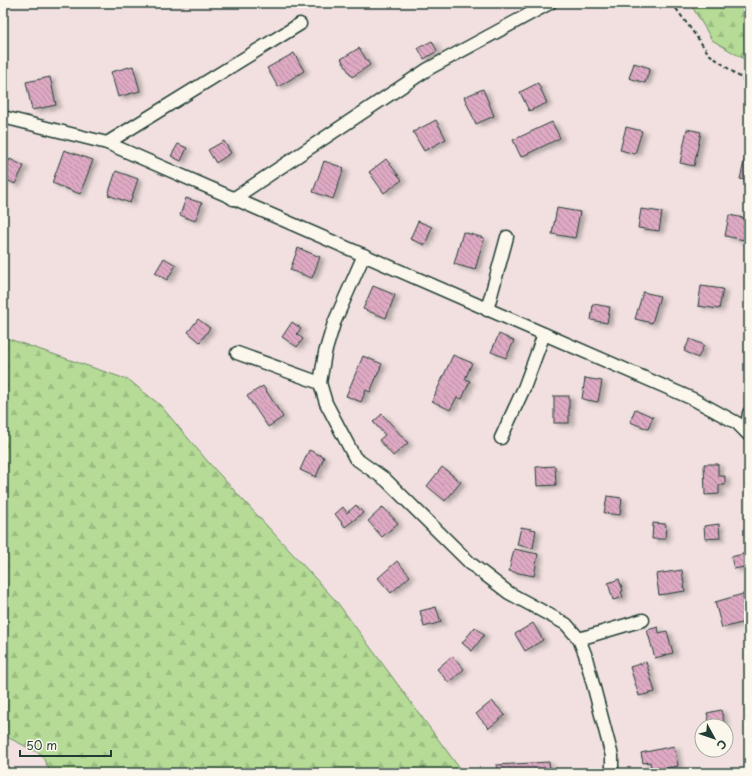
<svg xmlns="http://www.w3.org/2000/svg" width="752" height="776" font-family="'Playpen Sans',sans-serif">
  <defs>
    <pattern id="forest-firs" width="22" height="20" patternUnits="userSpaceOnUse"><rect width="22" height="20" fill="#b5db96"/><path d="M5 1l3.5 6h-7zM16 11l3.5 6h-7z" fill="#9bbd82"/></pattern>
    <pattern id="building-back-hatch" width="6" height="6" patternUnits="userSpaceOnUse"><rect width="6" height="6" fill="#dea9c3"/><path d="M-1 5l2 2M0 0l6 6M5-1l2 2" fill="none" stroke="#b38b9f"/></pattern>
    <filter id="shadow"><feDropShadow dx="4.5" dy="2.5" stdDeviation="2" flood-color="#0004"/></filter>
  </defs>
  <rect width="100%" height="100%" fill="#f2e0e0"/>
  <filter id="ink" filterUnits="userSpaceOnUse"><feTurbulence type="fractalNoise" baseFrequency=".025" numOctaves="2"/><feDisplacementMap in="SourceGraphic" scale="8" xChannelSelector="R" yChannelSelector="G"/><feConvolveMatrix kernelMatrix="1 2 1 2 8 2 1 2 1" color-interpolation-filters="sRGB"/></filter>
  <g filter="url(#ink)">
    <g fill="url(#forest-firs)" stroke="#6a8c65">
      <path d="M690,3H749V62L712,40Z"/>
      <path d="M3,337L129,380L160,405L209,463L337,602L463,773H51L41,754L3,735Z"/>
    </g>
    <g fill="url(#building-back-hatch)" stroke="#1f3d34" filter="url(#shadow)">
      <path d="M432,41L437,51L424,59L418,48Z"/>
      <path d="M359,48L370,65L352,77L341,59Z"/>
      <path d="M294,53L304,71L278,87L267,68Z"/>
      <path d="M634,63L650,68L645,83L629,78Z"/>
      <path d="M133,66L140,91L118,97L111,72Z"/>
      <path d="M50,77L56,105L32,110L26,82Z"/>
      <path d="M538,83L547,103L529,111L520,92Z"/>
      <path d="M483,89L494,116L476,124L464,97Z"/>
      <path d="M436,120L446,139L424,151L413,132Z"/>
      <path d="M552,122L560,138L521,157L513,140Z"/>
      <path d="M626,127L642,131L635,154L620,150Z"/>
      <path d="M687,129L701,132L694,166L680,163Z"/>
      <path d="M224,141L231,153L216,163L208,150Z"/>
      <path d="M178,144L187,148L181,161L171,156Z"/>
      <path d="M748,145H749V181L740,179Z"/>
      <path d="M64,150L93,160L80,194L52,183Z"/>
      <path d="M10,159L24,166L15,184L3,178V172Z"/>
      <path d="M386,159L402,180L384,193L369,172Z"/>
      <path d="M324,161L344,168L333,199L313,192Z"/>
      <path d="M116,171L138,179L130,203L108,195Z"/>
      <path d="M186,198L202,203L195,221L180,215Z"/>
      <path d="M557,208L580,212L575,238L552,234Z"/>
      <path d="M641,209L662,212L659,231L638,228Z"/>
      <path d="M729,215L749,219V241L725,236Z"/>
      <path d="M418,221L432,227L425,245L410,239Z"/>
      <path d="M463,232L484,238L475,270L454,264Z"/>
      <path d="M298,248L320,257L312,278L290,270Z"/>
      <path d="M164,258L176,265L167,280L155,273Z"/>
      <path d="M373,286L395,295L386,318L363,309Z"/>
      <path d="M701,286L723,289L719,309L698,306Z"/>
      <path d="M643,292L660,296L652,323L635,319Z"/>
      <path d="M593,304L610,307L607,323L591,320Z"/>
      <path d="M198,319L210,328L200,342L188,332Z"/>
      <path d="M292,322L301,328L297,334L303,339L297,347L282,337Z"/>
      <path d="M499,334L514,341L506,358L491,352Z"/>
      <path d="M690,339L704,345L698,358L684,351Z"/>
      <path d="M453,355L472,363L465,379L470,381L462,399L457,397L450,410L432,401Z"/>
      <path d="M363,356L382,364L370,392L366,390L361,402L346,396Z"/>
      <path d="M585,378L602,381L598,402L582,399Z"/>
      <path d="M263,386L283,417L268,427L247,396Z"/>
      <rect x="554" y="396" width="15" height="27"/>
      <path d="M635,409L653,417L648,429L630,422Z"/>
      <path d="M382,414L408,443L393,456L379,440L385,435L373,422Z"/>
      <path d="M309,450L324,457L316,477L300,470Z"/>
      <path d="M704,464H718V476H725V485H719V494L705,495Z"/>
      <path d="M555,466L556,485L537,486L536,467Z"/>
      <path d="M442,467L461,482L445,501L427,486Z"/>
      <path d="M607,496L622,498L620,515L604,513Z"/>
      <path d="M356,505L363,513L345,527L335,514L343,507L347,513Z"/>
      <path d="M383,507L398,523L382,537L368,521Z"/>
      <path d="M653,523L666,524L665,539H652Z"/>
      <path d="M719,524L720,538L705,539L704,526Z"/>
      <path d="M521,527L536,530L533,548L517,545Z"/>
      <path d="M514,549L538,554L534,576L509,571Z"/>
      <path d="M747,553L749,566L734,569L731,557Z"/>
      <path d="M397,561L410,576L391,593L378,578Z"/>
      <path d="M682,570L685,591L659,595L656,574Z"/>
      <path d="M619,579L623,591L621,592L623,597L613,600L608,583Z"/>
      <path d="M743,594L749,621L722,628L715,602Z"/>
      <path d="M436,607L441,622L424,627L420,611Z"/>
      <path d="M533,623L543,640L525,651L515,634Z"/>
      <path d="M475,627L484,635L472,651L462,643Z"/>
      <path d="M658,627L659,633L667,631L673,653L655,658L647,630Z"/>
      <path d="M452,656L464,669L449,683L437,669Z"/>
      <path d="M646,662L655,692L639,696L630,667Z"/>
      <path d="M492,701L505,715L489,728L476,714Z"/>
      <path d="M721,710L725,726H710L707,713Z"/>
      <path d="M674,746L678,766L652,771L650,762L643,763L641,753Z"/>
      <path d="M549,762L550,769L546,773H502L496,765Z"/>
    </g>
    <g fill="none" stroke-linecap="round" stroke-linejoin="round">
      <defs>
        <g id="minor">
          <path d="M3,117L107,143L693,399L737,423L749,435"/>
          <path d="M107,143L300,24"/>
          <path d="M233,199L428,69L550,3"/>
          <path d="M364,255L334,323L325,353L320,383L326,403L355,458L386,480L470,563L509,593L566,624L579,639L585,654L612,756V773"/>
          <path d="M487,310L507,237"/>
          <path d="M237,353L320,383"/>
          <path d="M746,432L749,413"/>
          <path d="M501,438L524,388L544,334"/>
          <path d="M579,639L643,620"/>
        </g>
      </defs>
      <use href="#minor" stroke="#1f3d34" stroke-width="15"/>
      <path stroke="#1f3d34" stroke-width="2" stroke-dasharray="4 3" stroke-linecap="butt" d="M672,3L709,54L749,84"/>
      <use href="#minor" stroke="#fbf7ec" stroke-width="12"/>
    </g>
  </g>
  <rect width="752" height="776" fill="none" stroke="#fbf7ec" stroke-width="16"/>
  <rect x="8" y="8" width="736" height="760" fill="none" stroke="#1f3d34" stroke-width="1.5" filter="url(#ink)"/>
  <g transform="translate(714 738) rotate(130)"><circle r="19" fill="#fbf7ec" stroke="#a3ada2"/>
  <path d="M0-3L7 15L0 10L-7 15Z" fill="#1f3d34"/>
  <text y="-6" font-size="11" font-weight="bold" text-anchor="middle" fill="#1f3d34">С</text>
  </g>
  <path d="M20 750v6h91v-6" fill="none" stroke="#1f3d34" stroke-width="2"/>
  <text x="26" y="750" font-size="12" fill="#1f3d34" stroke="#fbf7ec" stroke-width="3" paint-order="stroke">50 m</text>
</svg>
